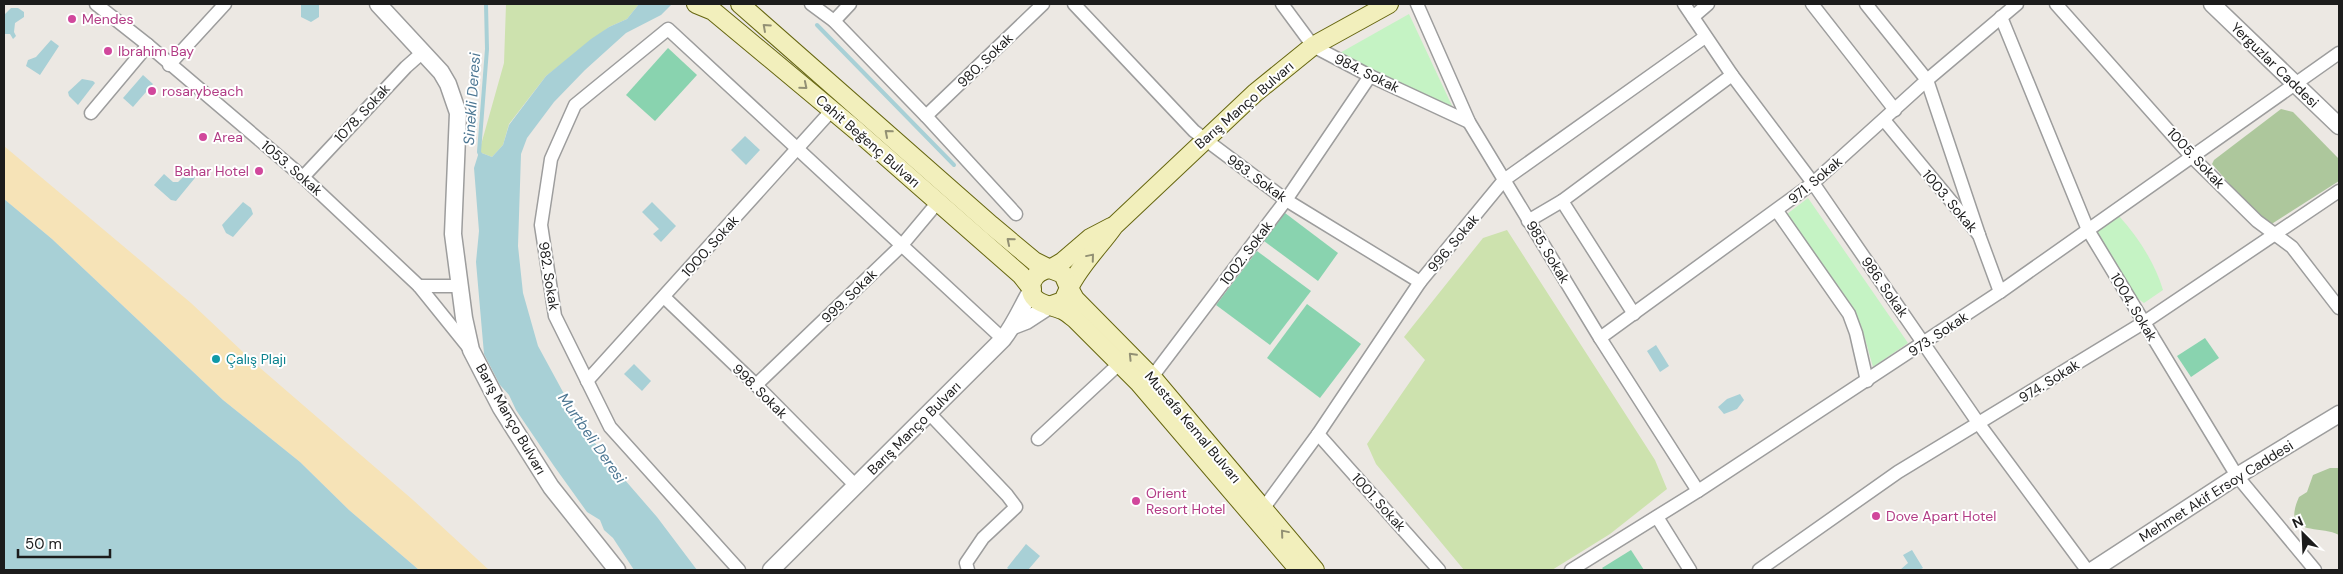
<svg xmlns="http://www.w3.org/2000/svg" width="2343" height="574" font-family="'DM Sans',sans-serif">
  <rect width="100%" height="100%" fill="#ece8e3"/>
  <g fill="#cde2ae">
    <path d="M506,4H639L627,19L609,27L546,76L509,124L503,145L492,157L479,152L504,63Z"/>
    <path d="M1507,230L1655,460L1667,489L1610,534L1552,570H1464L1376,464L1367,444L1425,360L1404,337L1483,238Z"/>
  </g>
  <g fill="#adc79c">
    <path d="M2281,109L2293,112L2339,159V181L2270,225L2261,220L2212,164L2214,160Z"/>
    <path d="M2330,468H2339V535C2319,524 2281,538 2299,497L2307,492L2313,475Z"/>
  </g>
  <path fill="#f6e3b7" d="M4,146L191,303L259,367L413,500L489,570H419L349,510L300,462L223,400L52,239L4,199Z"/>
  <g fill="#c5f3c4">
    <path d="M1409,14L1453,108L1338,54Z"/>
    <path d="M1808,198L1908,343L1873,367L1862,328L1850,303L1787,214Z"/>
    <path d="M2119,216C2138,237 2155,263 2163,290L2144,303L2137,298L2097,242L2096,232L2110,217Z"/>
  </g>
  <g fill="#89d3af">
    <path d="M668,48L697,75L655,121L626,95Z"/>
    <path d="M1285,213L1338,253L1318,281L1264,241Z"/>
    <path d="M1257,251L1311,291L1270,345L1216,305Z"/>
    <path d="M1307,304L1361,344L1320,398L1267,358Z"/>
    <path d="M2205,338L2219,358L2191,377L2177,356Z"/>
    <path d="M1631,550L1644,570H1604L1602,568Z"/>
  </g>
  <g fill="#a8d0d6">
    <path d="M301,4H319V17L311,22L301,17Z"/>
    <path d="M639,4H672L661,15L626,33L585,70L554,102L527,138L521,154L518,246L523,293L538,346L563,392L585,429L605,457L657,517L697,570H634L613,538L604,530L600,520L587,512L554,466L516,410L509,395L500,385L484,354L476,262L479,231L474,168L479,152L492,157L503,145L509,125L546,76L591,39L609,27L627,19Z"/>
    <path d="M11,8H18L24,12V17L15,23L14,32L16,36L13,39L10,34H4V15Z"/>
    <path d="M51,40L59,46L40,75L26,66L28,60L36,57Z"/>
    <path d="M143,75L153,84L133,107L123,98Z"/>
    <path d="M82,79L93,81L95,83L78,105L69,96L68,92Z"/>
    <path d="M745,136L760,150L746,165L731,150Z"/>
    <path d="M192,168L199,173L176,201L171,200L154,185L164,174L173,182H178Z"/>
    <path d="M4,199L52,239L223,400L300,462L349,510L419,570H4Z"/>
    <path d="M243,202L251,208L253,214L233,237L226,233L222,225Z"/>
    <path d="M652,202L676,226L661,242L653,234L659,229L642,212Z"/>
    <path d="M1656,345L1669,366L1660,372L1647,351Z"/>
    <path d="M634,364L651,381L642,391L624,374Z"/>
    <path d="M1740,394L1744,400L1737,409L1724,414L1718,407L1727,399Z"/>
    <path d="M1026,544L1040,556L1028,570H1010L1007,568Z"/>
    <path d="M1912,550L1923,568L1919,570H1900L1908,563L1903,555Z"/>
  </g>
  <g fill="none" stroke-linecap="round" stroke-linejoin="round">
    <g stroke="#a8d0d6" stroke-width="4">
      <path d="M817,25L954,165"/>
      <path d="M481,156L479,152L487,49L486,4"/>
    </g>
    <defs>
      <g id="minor">
        <path d="M96,4L148,45L303,177L419,286L469,348"/>
        <path d="M811,4L834,21L926,116L1016,214"/>
        <path d="M1074,4L1194,131L1286,200L1420,282"/>
        <path d="M1282,4L1313,46L1370,76L1469,122"/>
        <path d="M1417,4L1469,122L1600,338L1698,491"/>
        <path d="M1684,4L1732,75L1813,183L1979,424L2087,570"/>
        <path d="M1812,4L1895,110"/>
        <path d="M1866,4L1927,80L1979,235"/>
        <path d="M2056,4L2191,156L2257,221L2292,247L2339,308"/>
        <path d="M1693,17L1708,4"/>
        <path d="M2001,17L2088,230L2237,476L2315,570"/>
        <path d="M834,21L850,4"/>
        <path d="M169,65L225,4"/>
        <path d="M91,113L148,45"/>
        <path d="M926,116L1043,4"/>
        <path d="M1884,120L1979,235L2000,292"/>
        <path d="M303,177L406,67L423,52"/>
        <path d="M1562,201L1634,314"/>
        <path d="M1777,211L1849,314L1856,333L1867,381"/>
        <path d="M1528,221L1562,201L1732,75"/>
        <path d="M419,286H460"/>
        <path d="M664,297L756,385L855,485"/>
        <path d="M1600,338L1813,183L1927,80L2017,4"/>
        <path d="M1152,377L1286,200L1370,76"/>
        <path d="M587,381L832,110"/>
        <path d="M756,385L902,245L938,202"/>
        <path d="M929,413L1007,495L1016,507L983,538L966,563L968,570"/>
        <path d="M1318,434L1439,570"/>
        <path d="M1038,439L1119,364"/>
        <path d="M1263,509L1318,434L1420,282L1504,180L1705,37"/>
        <path d="M1657,517L1690,570"/>
        <path d="M739,570L610,427L555,316L541,225L551,159L575,105L668,29L1003,339"/>
        <path d="M1571,570L1698,491L2000,292L2339,53"/>
        <path d="M1759,570L1898,472L2143,323L2339,191"/>
      </g>
      <g id="tertiary">
        <path d="M378,4L441,72L448,84L458,113L453,234L464,318L471,350L501,408L551,487L617,570"/>
        <path d="M2212,4L2339,126"/>
        <path d="M1013,326L1026,321L1049,306"/>
        <path d="M771,570L1003,339C1015,324 1022,306 1032,289"/>
        <path d="M2093,570L2237,476L2339,414"/>
      </g>
      <g id="secondary">
        <path d="M696,4L713,11L857,131L1021,275L1032,289"/>
        <path d="M740,4L991,225L1034,261L1050,269"/>
        <path d="M1050,269L1062,262L1090,238L1111,227"/>
        <path d="M1069,288C1080,265 1100,246 1114,226L1255,93L1313,46L1389,4"/>
        <path d="M1069,288L1075,299L1152,377L1315,570"/>
        <path d="M1049,306L1063,301L1069,288L1063,274L1050,269C1042,270 1035,274 1032,282C1026,304 1049,304 1062,310C1067,312 1071,316 1075,319L1139,383L1299,570"/>
      </g>
    </defs>
    <use href="#minor" stroke="#9d9d9d" stroke-width="15"/>
    <use href="#tertiary" stroke="#9d9d9d" stroke-width="19"/>
    <use href="#secondary" stroke="#666610" stroke-width="20"/>
    <use href="#minor" stroke="#fff" stroke-width="12"/>
    <use href="#tertiary" stroke="#fff" stroke-width="16"/>
    <use href="#secondary" stroke="#f2efbc" stroke-width="18"/>
  </g>
  <defs><path id="oneway-chevron" d="M-2-3.5L2.5 0L-2 3.5" fill="none" stroke-width="1.6" stroke-linecap="round" stroke-linejoin="round" transform="scale(1.25)"/></defs>
  <g stroke="#929074">
    <use href="#oneway-chevron" transform="translate(766 27) rotate(-138)"/>
    <use href="#oneway-chevron" transform="translate(804 86) rotate(40)"/>
    <use href="#oneway-chevron" transform="translate(888 133) rotate(-139)"/>
    <use href="#oneway-chevron" transform="translate(1010 241) rotate(-140)"/>
    <use href="#oneway-chevron" transform="translate(1091 257) rotate(-50)"/>
    <use href="#oneway-chevron" transform="translate(1132 356) rotate(-134)"/>
    <use href="#oneway-chevron" transform="translate(1284 533) rotate(-130)"/>
  </g>
  <g fill="#d1479c" stroke="#fff" stroke-width="2">
    <circle cx="72" cy="19" r="5"/>
    <circle cx="108" cy="51" r="5"/>
    <circle cx="152" cy="91" r="5"/>
    <circle cx="203" cy="137" r="5"/>
    <circle cx="259" cy="171" r="5"/>
    <circle cx="1136" cy="501" r="5"/>
    <circle cx="1876" cy="516" r="5"/>
  </g>
  <circle fill="#0f9aa8" stroke="#fff" stroke-width="2" cx="216" cy="359" r="5"/>
  <g text-anchor="middle" dominant-baseline="central" stroke-width="4" stroke-linejoin="round" paint-order="stroke">
    <g font-size="14" fill="#b23c85" stroke="#fff" text-anchor="start">
      <text x="82" y="19">Mendes</text>
      <text x="118" y="51">Ibrahim Bay</text>
      <text x="162" y="91">rosarybeach</text>
      <text x="213" y="137">Area</text>
      <text x="249" y="171" text-anchor="end">Bahar Hotel</text>
      <text x="1146" y="493">Orient<tspan x="1146" dy="16">Resort Hotel</tspan></text>
      <text x="1886" y="516">Dove Apart Hotel</text>
    </g>
    <g font-size="14" fill="#1c1c1c" stroke="#fff">
      <text transform="translate(985 60) rotate(-44)">980. Sokak</text>
      <text transform="translate(2275 65) rotate(44)">Yerguzlar Caddesi</text>
      <text transform="translate(1367 73) rotate(26)">984. Sokak</text>
      <text transform="translate(1244 105) rotate(-41)">Barış Manço Bulvarı</text>
      <text transform="translate(362 113) rotate(-47)">1078. Sokak</text>
      <text transform="translate(868 141) rotate(41)">Cahit Beğenç Bulvarı</text>
      <text transform="translate(2196 158) rotate(47)">1005. Sokak</text>
      <text transform="translate(292 168) rotate(41)">1053. Sokak</text>
      <text transform="translate(1257 178) rotate(36)">983. Sokak</text>
      <text transform="translate(1815 180) rotate(-40)">971. Sokak</text>
      <text transform="translate(1950 201) rotate(50)">1003. Sokak</text>
      <text transform="translate(1453 243) rotate(-50)">996. Sokak</text>
      <text transform="translate(710 246) rotate(-48)">1000. Sokak</text>
      <text transform="translate(1548 252) rotate(59)">985. Sokak</text>
      <text transform="translate(1246 253) rotate(-53)">1002. Sokak</text>
      <text transform="translate(549 276) rotate(81)">982. Sokak</text>
      <text transform="translate(1885 287) rotate(55)">986. Sokak</text>
      <text transform="translate(849 296) rotate(-44)">999. Sokak</text>
      <text transform="translate(2134 307) rotate(59)">1004. Sokak</text>
      <text transform="translate(1938 334) rotate(-34)">973. Sokak</text>
      <text transform="translate(2049 381) rotate(-32)">974. Sokak</text>
      <text transform="translate(760 391) rotate(45)">998. Sokak</text>
      <text transform="translate(511 419) rotate(60)">Barış Manço Bulvarı</text>
      <text transform="translate(1193 427) rotate(50)">Mustafa Kemal Bulvarı</text>
      <text transform="translate(914 428) rotate(-45)">Barış Manço Bulvarı</text>
      <text transform="translate(2216 491) rotate(-32)">Mehmet Akif Ersoy Caddesi</text>
      <text transform="translate(1379 502) rotate(48)">1001. Sokak</text>
    </g>
    <g font-size="14" fill="#0d838f" stroke="#fff" text-anchor="start">
      <text x="226" y="359">Çalış Plajı</text>
    </g>
    <g font-size="15" font-style="italic" fill="#4d7793" stroke="#fff">
      <text transform="translate(472 99) rotate(-86)">Sinekli Deresi</text>
      <text transform="translate(592 438) rotate(55)">Murtbeli Deresi</text>
    </g>
  </g>
  <rect width="2343" height="574" fill="none" stroke="#1c1c1c" stroke-width="10"/>
  <g transform="translate(2303 534) rotate(336)" stroke="#ffffff" stroke-width="4" paint-order="stroke">
  <path d="M0-4L9 19L0 12L-9 19Z" fill="#1c1c1c"/>
  <text y="-8" font-size="14" font-weight="bold" text-anchor="middle" fill="#1c1c1c">N</text>
  </g>
  <path d="M18 549v8h92v-8" fill="none" stroke="#1c1c1c" stroke-width="2.5"/>
  <text x="25" y="549" font-size="15" fill="#1c1c1c" stroke="#ffffff" stroke-width="4" paint-order="stroke">50 m</text>
</svg>
